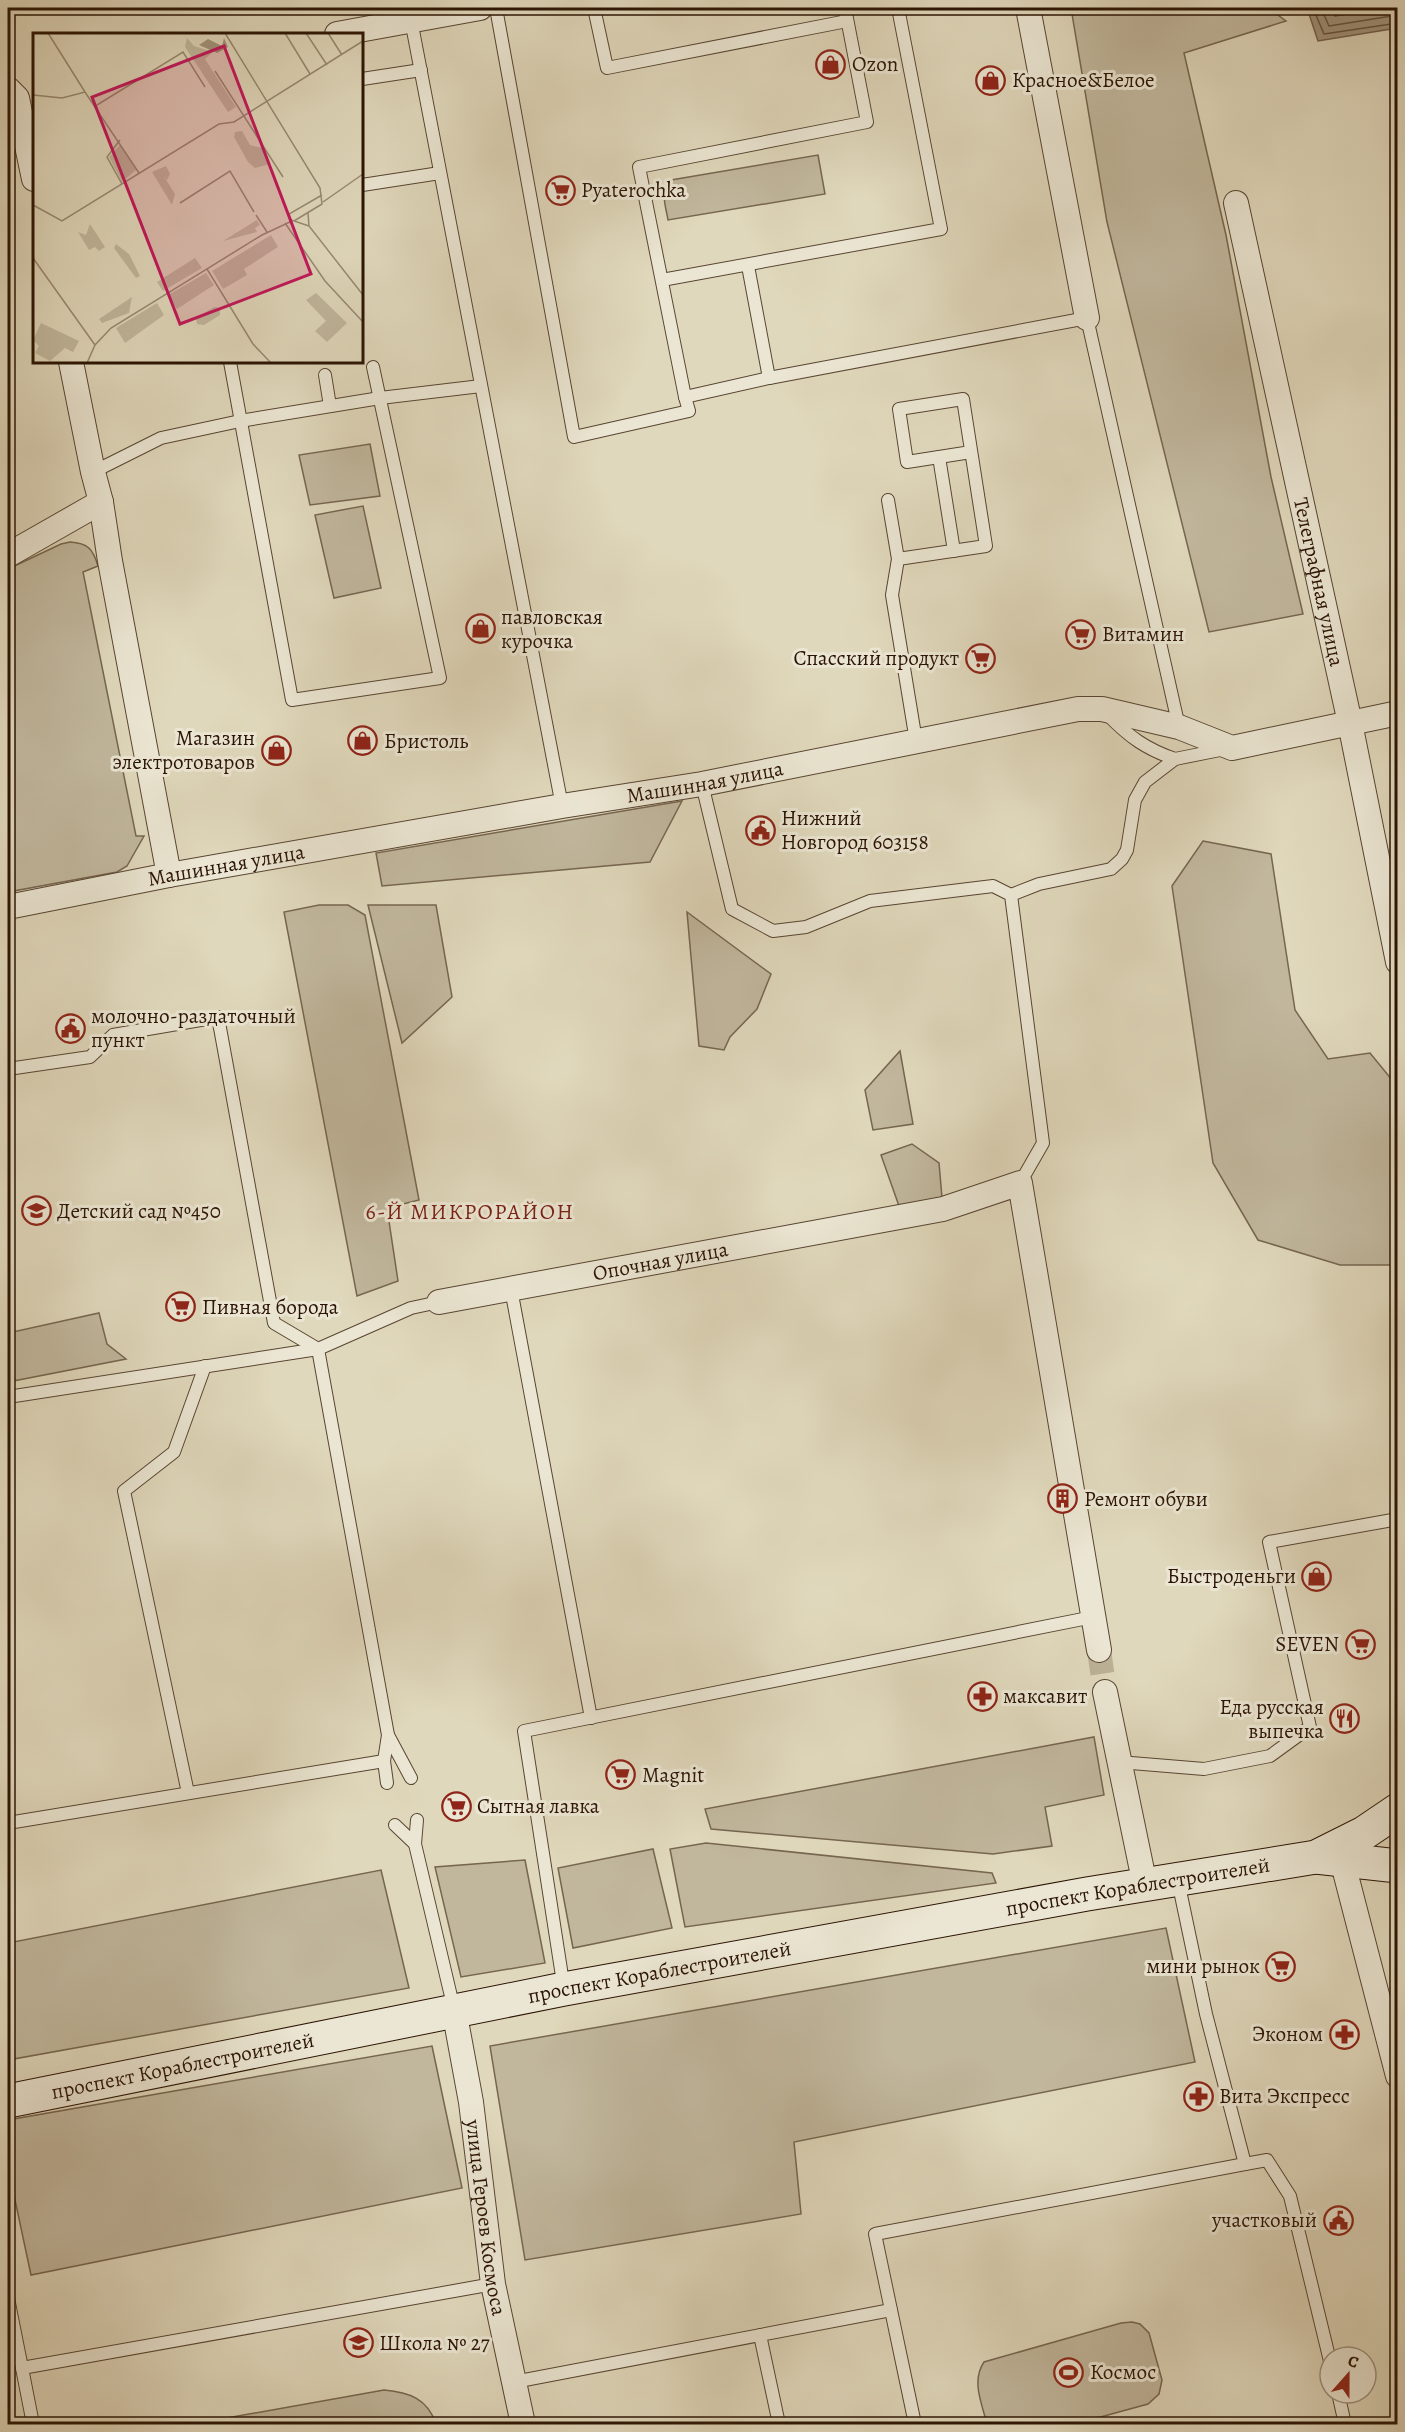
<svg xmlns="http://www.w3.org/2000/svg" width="1405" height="2432" font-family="Alegreya,serif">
  <rect width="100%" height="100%" fill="#e0d8bc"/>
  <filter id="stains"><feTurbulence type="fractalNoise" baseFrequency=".00333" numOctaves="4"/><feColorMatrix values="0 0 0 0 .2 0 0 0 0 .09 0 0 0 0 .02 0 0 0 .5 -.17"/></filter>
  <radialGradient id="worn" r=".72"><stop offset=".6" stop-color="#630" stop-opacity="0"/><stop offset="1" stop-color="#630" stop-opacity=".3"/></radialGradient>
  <g fill="#c1b79d" stroke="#766650" stroke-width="1.5">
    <path d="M1071,8H1268L1286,21L1184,53L1226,235L1271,477L1303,614L1209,632L1107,222Z"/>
    <path d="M818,155L825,194L668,220C666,207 659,190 671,180Z"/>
    <path d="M370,444L380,496L310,505L299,455Z"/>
    <path d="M363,506L381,588L334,598L315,515Z"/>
    <path d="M70,542C88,543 93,549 98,566L83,572L136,836H144L127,866L117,872L8,892V569L61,544Z"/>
    <path d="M682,801L650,862L382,886L376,853Z"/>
    <path d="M1203,841L1271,854L1295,1010L1328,1059L1370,1053L1397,1086V1265H1340L1258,1240L1213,1163L1172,886Z"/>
    <path d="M319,905H348L365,915L419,1200L387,1208L398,1281L357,1296L284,912Z"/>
    <path d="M368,905H436L452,997L402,1043Z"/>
    <path d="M687,912L771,974L757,1009L730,1037L724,1050L699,1046Z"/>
    <path d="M900,1051L913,1124L873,1130L865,1090Z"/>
    <path d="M912,1144L939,1163L943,1209L899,1206L881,1155Z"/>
    <path d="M99,1313L107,1344L126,1359L8,1382V1333Z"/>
    <path d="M1094,1737L1104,1795L1045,1807L1052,1846L993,1854L711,1829L705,1809Z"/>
    <path d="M706,1843L992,1873L996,1883L685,1927L670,1849Z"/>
    <path d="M653,1849L672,1928L573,1948L558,1868Z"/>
    <path d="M525,1860L545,1963L461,1977L435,1867Z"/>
    <path d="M381,1870L409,1988L8,2060V1943Z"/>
    <path d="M1166,1928L1195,2062L794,2142L801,2214L525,2260L490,2046Z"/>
    <path d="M432,2046L462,2188L31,2275L8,2167V2120Z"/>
    <path d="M1132,2322L1140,2324L1149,2333L1162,2380L1159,2394L1148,2404L1075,2424H987C982,2404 971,2381 984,2362L1121,2323Z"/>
    <path d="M384,2390C409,2392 428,2399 436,2424H193Z"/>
  </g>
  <path fill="#a2957d" stroke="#72614d" stroke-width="1.5" d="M1307,8H1397V28L1318,41Z"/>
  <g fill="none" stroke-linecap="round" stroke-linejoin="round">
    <g stroke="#665440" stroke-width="1.5">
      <path d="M1313,8L1324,34L1398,23"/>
      <path d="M1321,8L1329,26L1398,15"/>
      <path d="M1330,8L1335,16L1386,8"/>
    </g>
    <path stroke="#bcb197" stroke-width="24" stroke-dasharray="24 12" stroke-linecap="butt" d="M1099,1650L1105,1692"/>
    <defs>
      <g id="lane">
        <path d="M496,8L574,437L689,411L685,397L769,378L1087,318L1179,727"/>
        <path d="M594,8L607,68L847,21"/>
        <path d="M411,20L562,806"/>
        <path d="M362,79L421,70"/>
        <path d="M362,185L440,173"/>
        <path d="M748,266L769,378"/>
        <path d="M662,280L941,229L898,8"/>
        <path d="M230,362L292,700L440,678L373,367"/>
        <path d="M325,375L330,406"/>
        <path d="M685,397L639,167L867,122L845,8"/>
        <path d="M939,457L954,551"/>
        <path d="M93,472L161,438L240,421L380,398L481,386"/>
        <path d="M888,500L898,559L892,595L916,741"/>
        <path d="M898,559L986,546L963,399L899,409L907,462L971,452"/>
        <path d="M1107,714C1129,737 1146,749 1175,759"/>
        <path d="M702,784L732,909L773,931L806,927L870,901L993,886L1011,895L1043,1143L1020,1183"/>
        <path d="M1011,895L1039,884L1111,869L1122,859L1127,850L1135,800L1145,782L1175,759L1225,749"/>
        <path d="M8,1069L90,1057L113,1035L218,1017L274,1323L318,1349L388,1735L384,1761L387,1783"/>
        <path d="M511,1289L591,1718"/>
        <path d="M8,1397L318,1349L411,1308L439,1302"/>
        <path d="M388,1735L411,1778"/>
        <path d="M1119,1762L1204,1769L1270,1756L1310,1727L1269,1542L1398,1519"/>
        <path d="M188,1793L124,1491L174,1452L205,1366"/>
        <path d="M417,1820L415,1844L454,2009"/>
        <path d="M8,1823L384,1761"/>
        <path d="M395,1825L415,1844"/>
        <path d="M1178,1881L1206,2014L1245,2164L1267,2160L1290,2196L1330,2361"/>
        <path d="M564,1989L524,1731L1093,1617"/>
        <path d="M8,2298L22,2368L493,2284"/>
        <path d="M760,2335L779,2424"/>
        <path d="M22,2368L33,2424"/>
        <path d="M514,2382L891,2310"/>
        <path d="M1338,2393L1345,2424"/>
        <path d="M915,2424L875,2234L1245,2164"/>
      </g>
      <g id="street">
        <path d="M1028,8L1087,318"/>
        <path d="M337,34L480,8"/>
        <path d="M8,89L17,98L34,179"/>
        <path id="s1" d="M1236,203L1350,723L1398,962"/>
        <path d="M71,362L93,472L101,502L110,561L169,875"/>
        <path d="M8,555L101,502"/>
        <path id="s2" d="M8,907L169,875L562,806L702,784L1078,709H1102L1179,727L1232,748L1398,713"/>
        <path id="s3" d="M439,1302L943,1209L1020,1183L1099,1650"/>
        <path d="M1105,1692L1145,1885"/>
        <path d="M1342,1860L1398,2076"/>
        <path id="s4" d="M454,2010L471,2102L493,2284L523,2424"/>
      </g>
      <g id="secondary">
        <path d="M1316,1857L1398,1866"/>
        <path id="s5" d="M8,2101L564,1989L1087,1894L1316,1857L1364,1833L1398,1810"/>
      </g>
    </defs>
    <use href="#lane" stroke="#584532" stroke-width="14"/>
    <use href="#street" stroke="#584532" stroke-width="26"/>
    <use href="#secondary" stroke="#2b1404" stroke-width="35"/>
    <use href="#lane" stroke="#ebe6d3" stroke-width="12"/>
    <use href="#street" stroke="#ebe6d3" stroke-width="24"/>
    <use href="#secondary" stroke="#ebe6d3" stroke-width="33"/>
  </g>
  <defs>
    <symbol id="shop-ring" viewBox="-11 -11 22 22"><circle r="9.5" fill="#ebe6d3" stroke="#8f2418" stroke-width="1.5"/><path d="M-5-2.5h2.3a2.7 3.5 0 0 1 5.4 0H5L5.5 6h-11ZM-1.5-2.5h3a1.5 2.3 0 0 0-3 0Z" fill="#8f2418"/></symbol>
    <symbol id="supermarket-ring" viewBox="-11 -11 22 22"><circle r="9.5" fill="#ebe6d3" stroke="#8f2418" stroke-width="1.5"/><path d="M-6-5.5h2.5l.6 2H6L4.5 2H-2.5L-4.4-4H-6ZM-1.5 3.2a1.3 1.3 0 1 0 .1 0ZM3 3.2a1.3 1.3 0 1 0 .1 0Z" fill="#8f2418"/></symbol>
    <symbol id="civic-ring" viewBox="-11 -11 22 22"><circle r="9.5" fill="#ebe6d3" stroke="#8f2418" stroke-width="1.5"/><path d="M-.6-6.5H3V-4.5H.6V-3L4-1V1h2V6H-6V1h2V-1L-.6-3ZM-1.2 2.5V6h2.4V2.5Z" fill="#8f2418"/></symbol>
    <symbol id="school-ring" viewBox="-11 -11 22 22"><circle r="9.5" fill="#ebe6d3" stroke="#8f2418" stroke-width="1.5"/><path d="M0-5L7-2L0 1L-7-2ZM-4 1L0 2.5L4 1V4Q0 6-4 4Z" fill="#8f2418"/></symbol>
    <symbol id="building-ring" viewBox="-11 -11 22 22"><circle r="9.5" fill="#ebe6d3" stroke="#8f2418" stroke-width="1.5"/><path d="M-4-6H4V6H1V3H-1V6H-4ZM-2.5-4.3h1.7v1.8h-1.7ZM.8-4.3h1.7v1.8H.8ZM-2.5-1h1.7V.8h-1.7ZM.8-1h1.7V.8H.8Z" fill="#8f2418"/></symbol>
    <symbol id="pharmacy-ring" viewBox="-11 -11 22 22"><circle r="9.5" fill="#ebe6d3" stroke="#8f2418" stroke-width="1.5"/><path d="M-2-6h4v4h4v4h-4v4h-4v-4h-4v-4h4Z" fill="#8f2418"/></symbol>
    <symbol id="restaurant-ring" viewBox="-11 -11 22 22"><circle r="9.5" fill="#ebe6d3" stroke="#8f2418" stroke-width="1.5"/><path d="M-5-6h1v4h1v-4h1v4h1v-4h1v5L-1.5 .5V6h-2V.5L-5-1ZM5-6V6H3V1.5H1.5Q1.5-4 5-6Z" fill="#8f2418"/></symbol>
    <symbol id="stadium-ring" viewBox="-11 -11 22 22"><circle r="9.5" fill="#ebe6d3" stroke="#8f2418" stroke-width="1.5"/><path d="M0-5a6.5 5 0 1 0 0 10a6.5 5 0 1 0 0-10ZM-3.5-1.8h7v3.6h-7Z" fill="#8f2418"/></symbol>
  </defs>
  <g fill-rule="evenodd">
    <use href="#shop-ring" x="814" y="48" width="33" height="33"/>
    <use href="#shop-ring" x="974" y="64" width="33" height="33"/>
    <use href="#supermarket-ring" x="544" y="174" width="33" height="33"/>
    <use href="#shop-ring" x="464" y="612" width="33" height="33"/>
    <use href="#supermarket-ring" x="1064" y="618" width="33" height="33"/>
    <use href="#supermarket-ring" x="964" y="642" width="33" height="33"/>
    <use href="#shop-ring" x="346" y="724" width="33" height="33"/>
    <use href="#shop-ring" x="260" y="734" width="33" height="33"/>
    <use href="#civic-ring" x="744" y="814" width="33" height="33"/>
    <use href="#civic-ring" x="54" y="1012" width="33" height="33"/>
    <use href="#school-ring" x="20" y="1194" width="33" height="33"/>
    <use href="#supermarket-ring" x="164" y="1290" width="33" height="33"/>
    <use href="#building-ring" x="1046" y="1482" width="33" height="33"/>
    <use href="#shop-ring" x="1300" y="1560" width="33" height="33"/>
    <use href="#supermarket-ring" x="1344" y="1628" width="33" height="33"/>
    <use href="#pharmacy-ring" x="966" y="1680" width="33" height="33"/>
    <use href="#restaurant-ring" x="1328" y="1702" width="33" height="33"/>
    <use href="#supermarket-ring" x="604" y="1758" width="33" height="33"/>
    <use href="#supermarket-ring" x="440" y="1790" width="33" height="33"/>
    <use href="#supermarket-ring" x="1264" y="1950" width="33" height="33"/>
    <use href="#pharmacy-ring" x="1328" y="2018" width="33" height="33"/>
    <use href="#pharmacy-ring" x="1182" y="2080" width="33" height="33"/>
    <use href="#civic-ring" x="1322" y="2204" width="33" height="33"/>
    <use href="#school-ring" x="342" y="2326" width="33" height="33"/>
    <use href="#stadium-ring" x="1052" y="2356" width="33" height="33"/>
  </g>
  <g text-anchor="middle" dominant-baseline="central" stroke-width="6" stroke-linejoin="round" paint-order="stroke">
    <g font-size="21" fill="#2b1404" stroke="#ebe6d3" text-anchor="start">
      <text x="852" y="64">Ozon</text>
      <text x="1012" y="80">Красное&amp;Белое</text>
      <text x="581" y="190">Pyaterochka</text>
      <text x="501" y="617">павловская<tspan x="501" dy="24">курочка</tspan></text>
      <text x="1102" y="634">Витамин</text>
      <text x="959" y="658" text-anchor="end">Спасский продукт</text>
      <text x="255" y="738" text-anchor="end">Магазин<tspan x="255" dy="24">электротоваров</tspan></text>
      <text x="384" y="741">Бристоль</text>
      <text x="781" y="818">Нижний<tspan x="781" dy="24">Новгород 603158</tspan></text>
      <text x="91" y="1016">молочно-раздаточный<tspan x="91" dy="24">пункт</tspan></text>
      <text x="57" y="1211">Детский сад №450</text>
      <text x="202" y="1307">Пивная борода</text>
      <text x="1084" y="1499">Ремонт обуви</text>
      <text x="1296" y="1576" text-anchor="end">Быстроденьги</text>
      <text x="1339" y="1644" text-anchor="end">SEVEN</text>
      <text x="1003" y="1696">максавит</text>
      <text x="1324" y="1707" text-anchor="end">Еда русская<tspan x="1324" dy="24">выпечка</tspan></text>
      <text x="642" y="1775">Magnit</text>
      <text x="477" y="1806">Сытная лавка</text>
      <text x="1260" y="1966" text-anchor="end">мини рынок</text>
      <text x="1323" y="2034" text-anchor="end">Эконом</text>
      <text x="1219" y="2096">Вита Экспресс</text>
      <text x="1317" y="2220" text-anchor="end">участковый</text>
      <text x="379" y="2343">Школа № 27</text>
      <text x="1090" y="2372">Космос</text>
    </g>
    <g font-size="21" fill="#2b1404" stroke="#ebe6d3">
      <text stroke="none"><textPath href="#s1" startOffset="388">Телеграфная улица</textPath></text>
      <text stroke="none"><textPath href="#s2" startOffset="708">Машинная улица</textPath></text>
      <text stroke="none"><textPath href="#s2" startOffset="222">Машинная улица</textPath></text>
      <text stroke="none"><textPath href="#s3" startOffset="225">Опочная улица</textPath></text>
      <text stroke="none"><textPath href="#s5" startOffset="1150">проспект Кораблестроителей</textPath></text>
      <text stroke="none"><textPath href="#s5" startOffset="664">проспект Кораблестроителей</textPath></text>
      <text stroke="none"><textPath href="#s5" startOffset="178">проспект Кораблестроителей</textPath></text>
      <text stroke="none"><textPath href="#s4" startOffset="210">улица Героев Космоса</textPath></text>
    </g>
    <g font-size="22" letter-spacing="1.5" fill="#7a1f14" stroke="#ebe6d3">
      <text x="470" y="1212">6-Й МИКРОРАЙОН</text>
    </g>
  </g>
  <g transform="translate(33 33)">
    <rect width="330" height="330" fill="#e0d8bc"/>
    <path d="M154,5L161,13L180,19L172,26L203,74L195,79L152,14ZM209,98L217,112L229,115L237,131L222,135L215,129L201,104L202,99ZM87,112L103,137L89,149L76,124ZM133,133L137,141L134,147L130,142L142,161L139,172L119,139ZM224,187L227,192L222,195L224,199L190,208ZM57,191L72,214L66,218L62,214L56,217L45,199L53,202ZM238,202L245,214L211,236L214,242L190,256L179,238ZM83,211L96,221L107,243L103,245L81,215ZM162,225L169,235L130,258L124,249ZM173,240L181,252L144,276L135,262ZM283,260L314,290L294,309L282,298L293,288L273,267ZM99,264L96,280L69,290L66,286ZM124,270L131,282L92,310L83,295ZM181,274L187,275V282L171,292L164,291L163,285ZM8,290L46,308L40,319L32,315L17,328L2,320L6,313L0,307Z" fill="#c1b79d"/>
    <path d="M191,5L195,14L184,20L166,12L175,6L189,13Z" fill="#a2957d"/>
    <path fill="none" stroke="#988a72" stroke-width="1.5" d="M15,0L52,59M192,0L287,155L289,171L261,188M252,0L277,41M273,0L294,32M295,0L309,22M182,38L250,144M0,62L29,65L52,59L106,140M64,72L150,19L172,54M87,107L74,124L89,151M290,169L330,141M147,170L197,138L221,179M0,172L29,188L186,91L201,89L330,8M275,180L276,193L330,262M223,182L234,199M252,190L292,248L330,289M276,193L258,187L256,181L289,162M0,225L62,312M174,236L220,311L238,330M54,330L62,312L78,295L229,202L259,188"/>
    <path fill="#c2185b" fill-opacity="0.15" stroke="#c2185b" stroke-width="3" d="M191,13L278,241L147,291L59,64Z"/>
    <rect width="330" height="330" fill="none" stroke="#2b1404" stroke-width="3"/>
  </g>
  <rect width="1405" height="2432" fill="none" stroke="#e0d8bc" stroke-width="30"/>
  <rect x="9" y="9" width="1387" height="2414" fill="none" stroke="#2b1404" stroke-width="3"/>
  <rect x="15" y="15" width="1375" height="2402" fill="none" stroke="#2b1404" stroke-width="1.5"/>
  <g transform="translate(1348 2375) rotate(21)"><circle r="28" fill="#ebe6d3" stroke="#9e9280" stroke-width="1.5"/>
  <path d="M0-4.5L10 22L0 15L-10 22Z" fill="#8f2418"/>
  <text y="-9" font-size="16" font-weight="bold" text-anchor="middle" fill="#2b1404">С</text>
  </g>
  <rect width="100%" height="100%" filter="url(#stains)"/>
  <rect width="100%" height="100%" fill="url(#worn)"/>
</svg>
